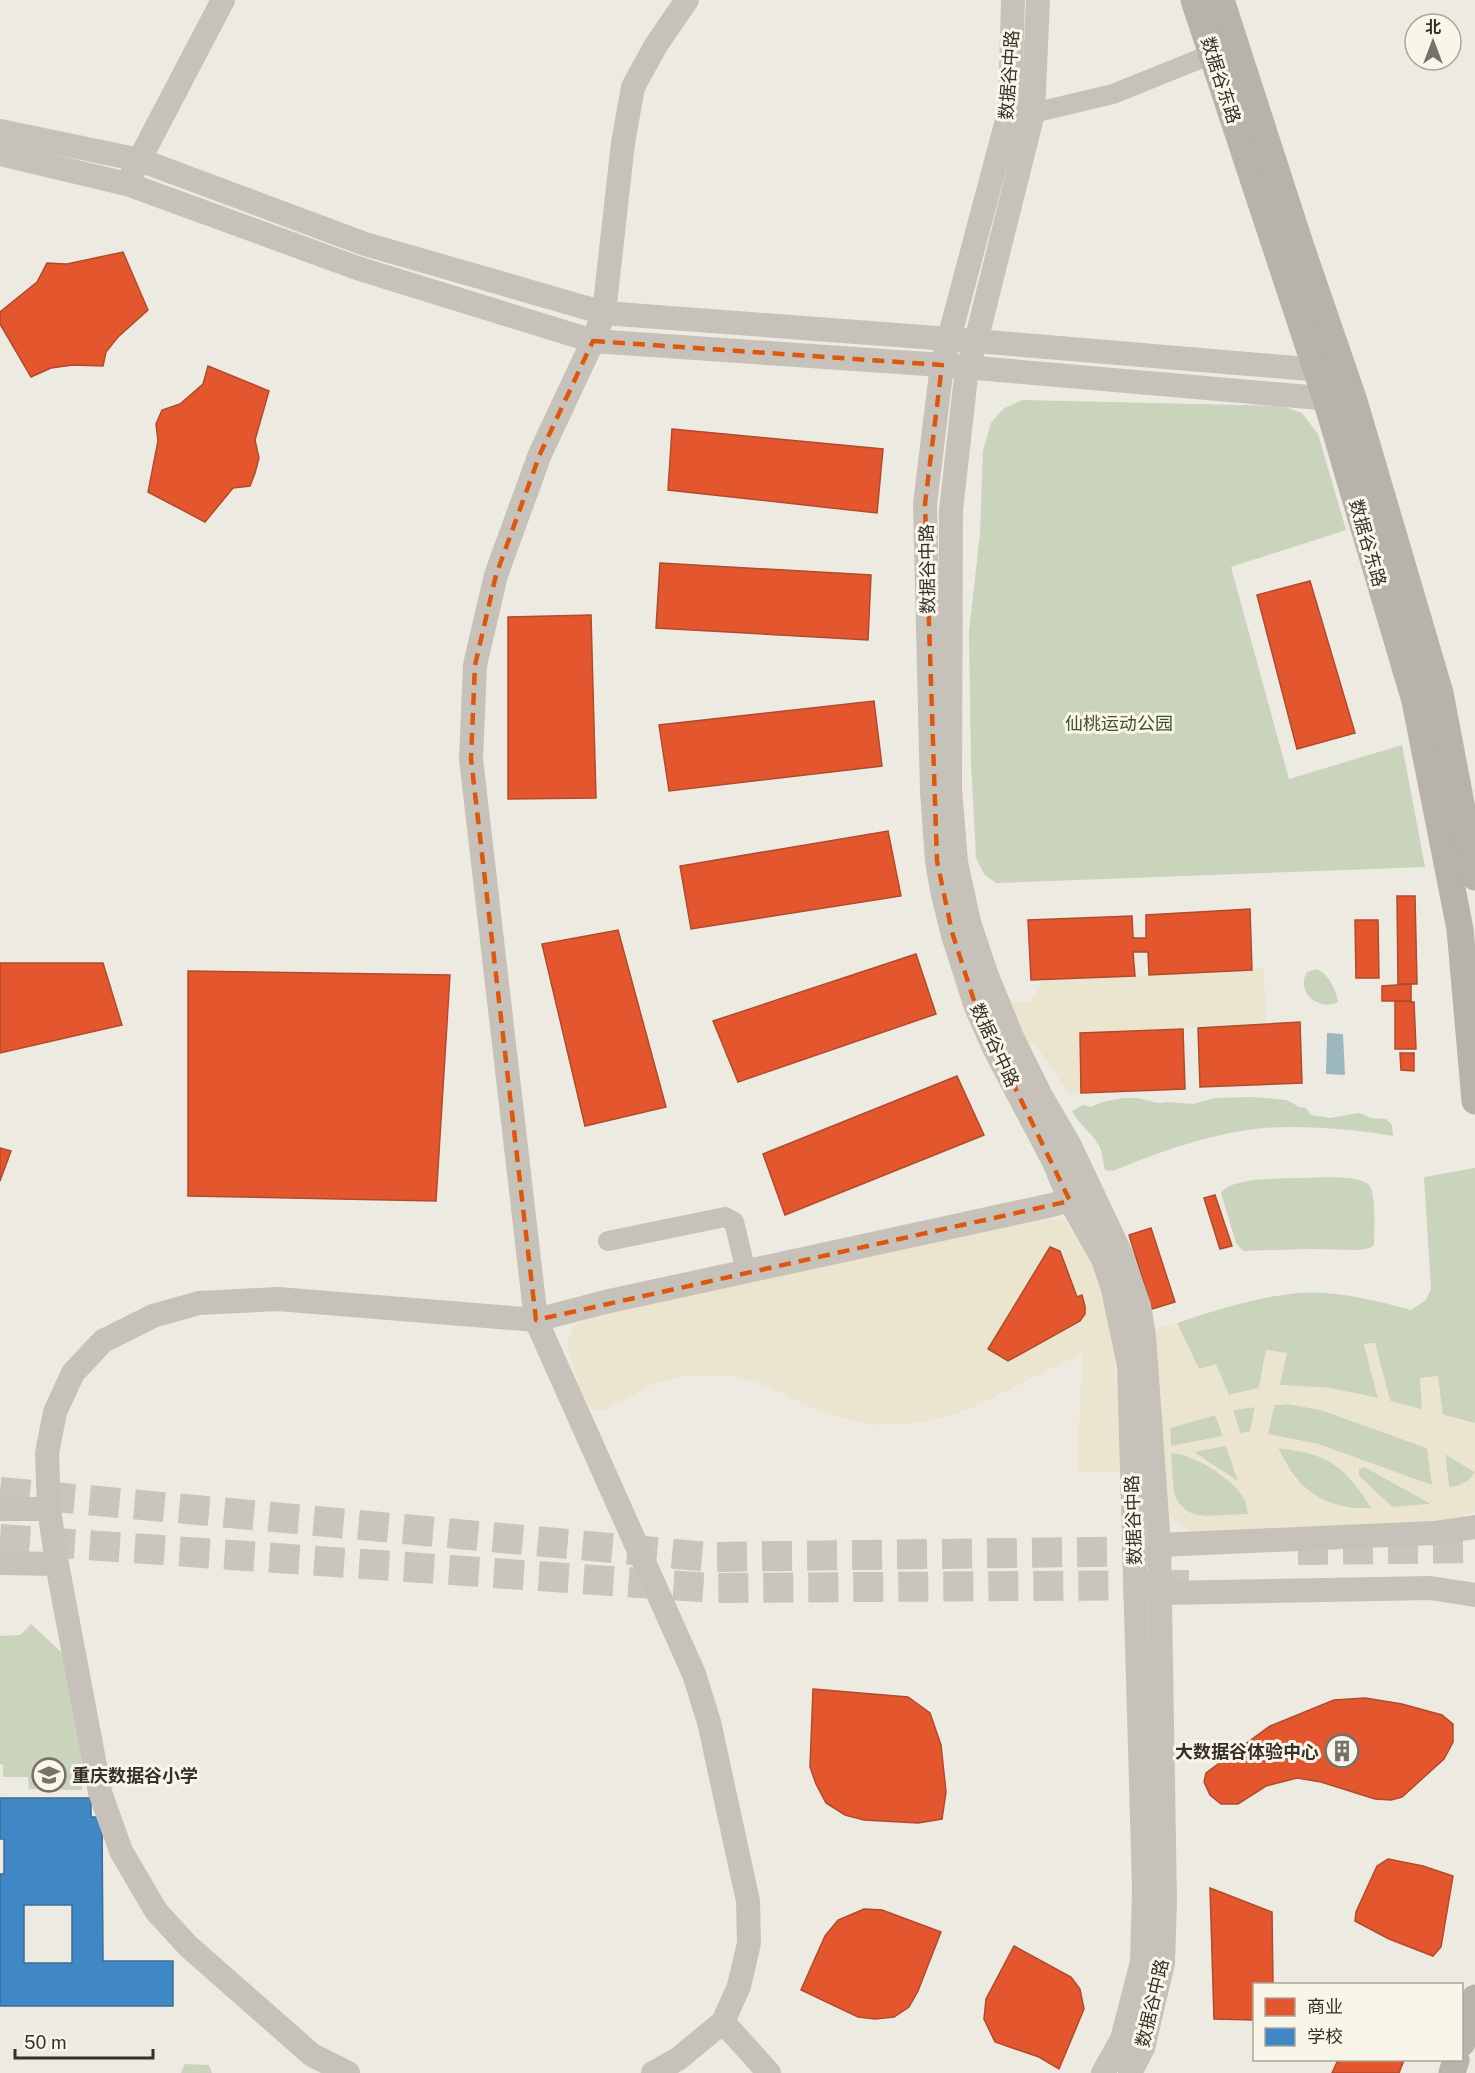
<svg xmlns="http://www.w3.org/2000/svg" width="1475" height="2073" font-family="'Public Sans','Noto Sans SC',sans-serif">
  <rect width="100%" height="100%" fill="#edeae1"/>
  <g fill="#cad3bb">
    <path d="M1022,400L1282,406L1302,413L1318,434L1346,530L1231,567L1289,779L1402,745L1425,867L996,883L984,874L976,858L971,763L969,632L980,534L983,451L991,423L1003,409Z"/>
    <path d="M1317,969C1330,976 1335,988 1338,1002C1319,1012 1295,992 1307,972Z"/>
    <path d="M1252,1097L1287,1100L1299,1107L1306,1108L1311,1115L1330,1118L1359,1113L1371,1118L1386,1119L1392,1125L1393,1136C1354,1129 1303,1125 1264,1128C1212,1133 1161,1151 1113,1171L1105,1170C1103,1162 1103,1153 1099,1146C1092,1132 1079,1125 1072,1111L1083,1105L1091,1107L1103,1102L1123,1098H1138L1158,1103L1168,1102L1193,1104L1215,1098Z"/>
    <path d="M1475,1168V1423L1390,1401L1375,1343L1364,1344L1378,1398L1330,1388L1280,1385L1266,1350L1259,1388L1229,1395L1199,1370L1177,1323C1217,1310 1256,1297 1298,1293C1335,1290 1374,1300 1411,1310L1426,1300L1431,1289L1424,1177Z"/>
    <path d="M1297,1178C1312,1178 1357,1174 1368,1184C1377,1192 1374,1232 1374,1245L1370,1248L1359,1250L1307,1249L1243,1251L1236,1243L1221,1193C1232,1177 1278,1179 1297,1178Z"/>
    <path d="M1288,1404L1321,1410L1427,1448L1433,1486L1318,1444L1268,1434L1274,1405Z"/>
    <path d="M1255,1407L1250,1432L1240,1433L1233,1410Z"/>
    <path d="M1215,1415L1224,1436L1171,1446L1170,1428Z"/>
    <path d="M1226,1445L1238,1481L1193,1452Z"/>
    <path d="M1278,1447C1330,1455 1344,1465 1372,1509C1324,1509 1297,1491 1278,1447Z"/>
    <path d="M1171,1453C1193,1453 1236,1480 1245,1500C1247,1504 1247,1510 1248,1514C1225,1515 1185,1525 1175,1496C1171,1484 1172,1467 1171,1453Z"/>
    <path d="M1445,1454L1475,1472C1469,1483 1461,1486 1449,1488Z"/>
    <path d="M1365,1467L1431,1504L1392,1507L1359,1476V1468Z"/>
    <path d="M31,1624L73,1663L81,1695L82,1790L29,1789L28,1777H3V1765L0,1764V1636L20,1635Z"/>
    <path d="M185,2064L209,2065L212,2073H181Z"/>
  </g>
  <g fill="#ebe5d0" fill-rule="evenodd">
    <path d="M1264,968L1266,1024L1080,1033L1081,1093L1071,1097L1035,1044L1023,1041L1007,1001L1029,1002L1040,988L1042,980L1252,970Z"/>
    <path d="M1042,1219H1064L1098,1272L1107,1308L1116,1372L1123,1457L1122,1473L1077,1472L1082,1354L969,1409L942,1418L910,1424L878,1425L845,1419L805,1405L767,1386L731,1375L688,1376L655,1383L603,1411L591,1409L580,1393L567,1344L574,1326L582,1320L594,1315Z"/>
    <path d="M1177,1323L1199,1369L1216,1364L1229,1395L1259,1388L1266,1350L1287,1353L1280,1385L1330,1388L1378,1398L1364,1344L1375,1343L1390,1401L1422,1410L1420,1378L1438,1376L1443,1416L1475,1423V1511L1452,1523L1207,1533L1192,1531L1180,1526L1170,1515L1164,1502L1152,1330ZM1288,1404L1321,1410L1427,1448L1432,1485L1318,1444L1268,1434L1274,1405ZM1255,1407L1250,1432L1240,1433L1233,1410ZM1215,1415L1223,1436L1171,1446L1170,1428ZM1226,1446L1238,1480L1237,1481L1194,1452ZM1278,1448L1314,1454L1329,1460L1343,1470L1355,1482L1372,1508H1346L1326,1501L1308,1491L1295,1479L1286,1464ZM1180,1453L1210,1467L1235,1486L1245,1500L1248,1514L1205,1516L1194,1515L1185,1510L1179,1503L1174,1495L1171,1454ZM1445,1454L1475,1472L1471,1479L1457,1486L1449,1487ZM1365,1467L1430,1503V1504L1392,1507L1359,1476L1358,1470Z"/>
  </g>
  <path fill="#9db7be" d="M1327,1033L1343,1034L1345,1075L1326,1074Z"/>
  <g fill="#e4572e" stroke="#b04b2c" stroke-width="1.5">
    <path d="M123,252L148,310L118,337L106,352L103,366L73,365L51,368L31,377L0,324V312L37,282L47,263L67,264Z"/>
    <path d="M208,366L269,391L255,440L259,458L255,473L250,486L233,488L205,522L148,492L158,441L156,424L162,410L180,404L203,384Z"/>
    <path d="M672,429L883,449L877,513L668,490Z"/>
    <path d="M660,563L871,575L868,640L656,628Z"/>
    <path d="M1310,581L1355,733L1297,749L1257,595Z"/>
    <path d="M591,615L596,798L508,799V617Z"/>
    <path d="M874,701L882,766L669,791L659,725Z"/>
    <path d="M888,831L901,896L691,929L680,866Z"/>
    <path d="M1397,896H1415L1417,984H1398Z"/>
    <path d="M1250,909L1252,970L1149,975L1148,952H1133L1135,976L1031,980L1028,920L1132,916L1133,938H1146V915Z"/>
    <path d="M1355,920H1378L1379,978H1356Z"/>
    <path d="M618,930L666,1107L585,1126L542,944Z"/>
    <path d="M916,954L936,1014L738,1082L713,1021Z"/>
    <path d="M0,963H103L122,1025L0,1053Z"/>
    <path d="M188,971L450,975L436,1201L188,1196Z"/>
    <path d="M1411,984V1001H1382V986Z"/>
    <path d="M1395,1001L1414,1002L1416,1049H1395Z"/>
    <path d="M1300,1022L1302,1083L1200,1087L1198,1028Z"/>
    <path d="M1183,1029L1185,1089L1081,1093L1080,1033Z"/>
    <path d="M1400,1053H1414V1071L1401,1070Z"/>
    <path d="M957,1076L984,1135L785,1215L763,1154Z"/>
    <path d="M0,1148L11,1151L0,1181Z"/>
    <path d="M1215,1195L1232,1246L1220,1249L1204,1198Z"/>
    <path d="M1151,1228L1175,1302L1152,1309L1129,1235Z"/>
    <path d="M1050,1247L1060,1251L1077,1297L1082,1295L1085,1306V1314L1080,1321L1008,1361L988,1349Z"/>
    <path d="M813,1689L908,1697L930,1713L941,1745L946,1792L942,1819L918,1823L864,1820L845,1815L826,1803L816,1784L810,1767Z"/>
    <path d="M1365,1698L1402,1704L1442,1715L1453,1724V1742L1444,1759L1402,1797L1391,1800L1375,1799L1321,1782L1297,1778L1266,1786L1238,1804H1221L1210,1795L1204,1782L1206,1773L1270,1726L1334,1700Z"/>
    <path d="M1388,1859L1423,1866L1453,1876L1441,1947L1433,1956L1389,1939L1355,1921L1356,1912L1377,1866Z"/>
    <path d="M1210,1888L1272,1912L1273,1984H1254V2020L1214,2019Z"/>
    <path d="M864,1909L882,1910L941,1932L918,1991L909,2007L894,2017L875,2019L858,2017L801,1990L825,1936L838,1920Z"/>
    <path d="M1014,1946L1071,1977L1080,1989L1084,2009L1059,2069L1039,2057L995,2042L984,2019L986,1999Z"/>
    <path d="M1338,2060H1404L1399,2073H1332Z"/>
  </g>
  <path fill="#3f88c5" stroke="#3d6e96" stroke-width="1.5" fill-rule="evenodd" d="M0,1798H91V1817H102L103,1961H173V2006H0V1874H4V1839H0ZM24,1905H72V1963H24Z"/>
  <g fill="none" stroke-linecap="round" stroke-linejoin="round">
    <g stroke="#c9c5bc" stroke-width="30" stroke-dasharray="30 15" stroke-linecap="butt">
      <path d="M0,1492L709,1557L1163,1551"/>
      <path d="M0,1539L712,1588L1189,1585"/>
      <path d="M1298,1550L1475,1548"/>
    </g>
    <g stroke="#c6c2ba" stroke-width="20">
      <path d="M1033,113L1113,94L1212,54"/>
      <path d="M608,1241L725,1217L734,1222L746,1272"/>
    </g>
    <g stroke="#c6c2ba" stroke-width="24">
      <path d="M1013,0L1010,109L942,365L925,504L932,792L937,861L942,890L952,932L976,1007L995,1050L1054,1162L1070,1201L1103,1259L1113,1289L1129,1366L1144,1888L1142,1962L1122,2039L1103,2073"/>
      <path d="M1038,0L1033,113L976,341L967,368L951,510L950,789L956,862L969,922L987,976L1012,1037L1041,1096L1069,1144L1121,1254L1139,1306L1144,1335L1159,1545L1165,1902L1163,1963L1143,2048L1130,2073"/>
      <path d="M0,131L140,160L365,244L604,313L976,341L1332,371"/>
      <path d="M0,154L127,184L360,269L593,341L942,365L1343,400"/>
      <path d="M132,174L223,0"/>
      <path d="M0,1509H49"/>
      <path d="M1159,1545L1434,1533L1475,1527"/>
      <path d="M0,1563L57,1564"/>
      <path d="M1161,1593L1430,1588L1475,1595"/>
      <path d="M723,2022L769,2073"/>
      <path d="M348,2073L312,2055L188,1946L156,1911L121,1851L100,1792L57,1564L49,1509L47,1453L55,1412L73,1373L103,1341L153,1316L199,1303L278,1299L536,1320L605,1302L1052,1205L1084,1196"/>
      <path d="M653,2073L678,2059L723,2022L739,1986L749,1943L748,1901L709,1722L694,1674L536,1320L471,759L475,665L496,575L540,454L593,341L604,313L623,143L633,87L656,45L687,0"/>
    </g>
    <g stroke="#b7b2aa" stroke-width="27">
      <path d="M1194,0L1326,399L1415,701L1460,929L1475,1101"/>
      <path d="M1221,0L1300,244L1354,401L1440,693L1475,877"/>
      <path d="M1462,2043L1475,1998"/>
      <path d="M1452,2073L1456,2060"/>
    </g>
  </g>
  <path fill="none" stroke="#df570d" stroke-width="4.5" stroke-dasharray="12 8" stroke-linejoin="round" d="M593,341L942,365L925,504L937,861L952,932L976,1007L1070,1201L536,1320L471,759L475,665L496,575L540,454Z"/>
  <defs>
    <symbol id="building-ring" viewBox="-11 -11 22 22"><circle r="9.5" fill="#f9f5e8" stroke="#777169" stroke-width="1.5"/><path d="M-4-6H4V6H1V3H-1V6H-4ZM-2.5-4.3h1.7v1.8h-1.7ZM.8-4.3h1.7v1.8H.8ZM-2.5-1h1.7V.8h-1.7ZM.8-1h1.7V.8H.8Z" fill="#777169"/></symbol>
    <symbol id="school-ring" viewBox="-11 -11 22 22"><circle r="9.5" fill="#f9f5e8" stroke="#777169" stroke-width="1.5"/><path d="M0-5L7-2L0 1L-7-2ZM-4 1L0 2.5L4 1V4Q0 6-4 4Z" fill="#777169"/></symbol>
  </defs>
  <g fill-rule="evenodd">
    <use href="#building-ring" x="1323" y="1732" width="38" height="38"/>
    <use href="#school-ring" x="30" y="1756" width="38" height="38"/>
  </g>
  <g text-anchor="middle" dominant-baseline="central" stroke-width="6" stroke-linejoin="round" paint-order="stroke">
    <g font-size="18" fill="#373028" stroke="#f9f5e8">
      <text transform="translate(1009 75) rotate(-86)">数据谷中路</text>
      <text transform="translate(1221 80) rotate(72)">数据谷东路</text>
      <text transform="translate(1368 543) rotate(74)">数据谷东路</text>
      <text transform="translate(927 569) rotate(-91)">数据谷中路</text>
      <text transform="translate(995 1045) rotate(65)">数据谷中路</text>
      <text transform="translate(1133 1520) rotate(-92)">数据谷中路</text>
      <text transform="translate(1152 2003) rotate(-77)">数据谷中路</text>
    </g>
    <g font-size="18" fill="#3d552c" stroke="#f9f5e8">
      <text x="1119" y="723">仙桃运动公园</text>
    </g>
    <g font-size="18" font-weight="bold" fill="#373028" stroke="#f9f5e8" text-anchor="end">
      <text x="1319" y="1751">大数据谷体验中心</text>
      <text x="72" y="1775" text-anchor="start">重庆数据谷小学</text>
    </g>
  </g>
  <rect x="1253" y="1983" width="210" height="78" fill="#f9f5e8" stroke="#aba69b" stroke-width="1.5"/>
  <rect x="1265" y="1998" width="30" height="18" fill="#e4572e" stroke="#aba69b" stroke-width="1.5"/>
  <text x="1307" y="2013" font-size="18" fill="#373028">商业</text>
  <rect x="1265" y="2028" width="30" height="18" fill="#3f88c5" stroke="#aba69b" stroke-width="1.5"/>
  <text x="1307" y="2043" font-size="18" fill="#373028">学校</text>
  <g transform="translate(1433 42)"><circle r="28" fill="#f9f5e8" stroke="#aba69b" stroke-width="1.5"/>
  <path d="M0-4.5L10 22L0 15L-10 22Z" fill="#777169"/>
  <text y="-9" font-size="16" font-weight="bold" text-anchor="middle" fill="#373028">北</text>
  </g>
  <path d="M15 2049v9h138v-9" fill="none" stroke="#373028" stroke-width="3"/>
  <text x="24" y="2049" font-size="18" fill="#373028" stroke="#f9f5e8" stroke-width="4.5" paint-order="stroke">50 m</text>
</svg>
